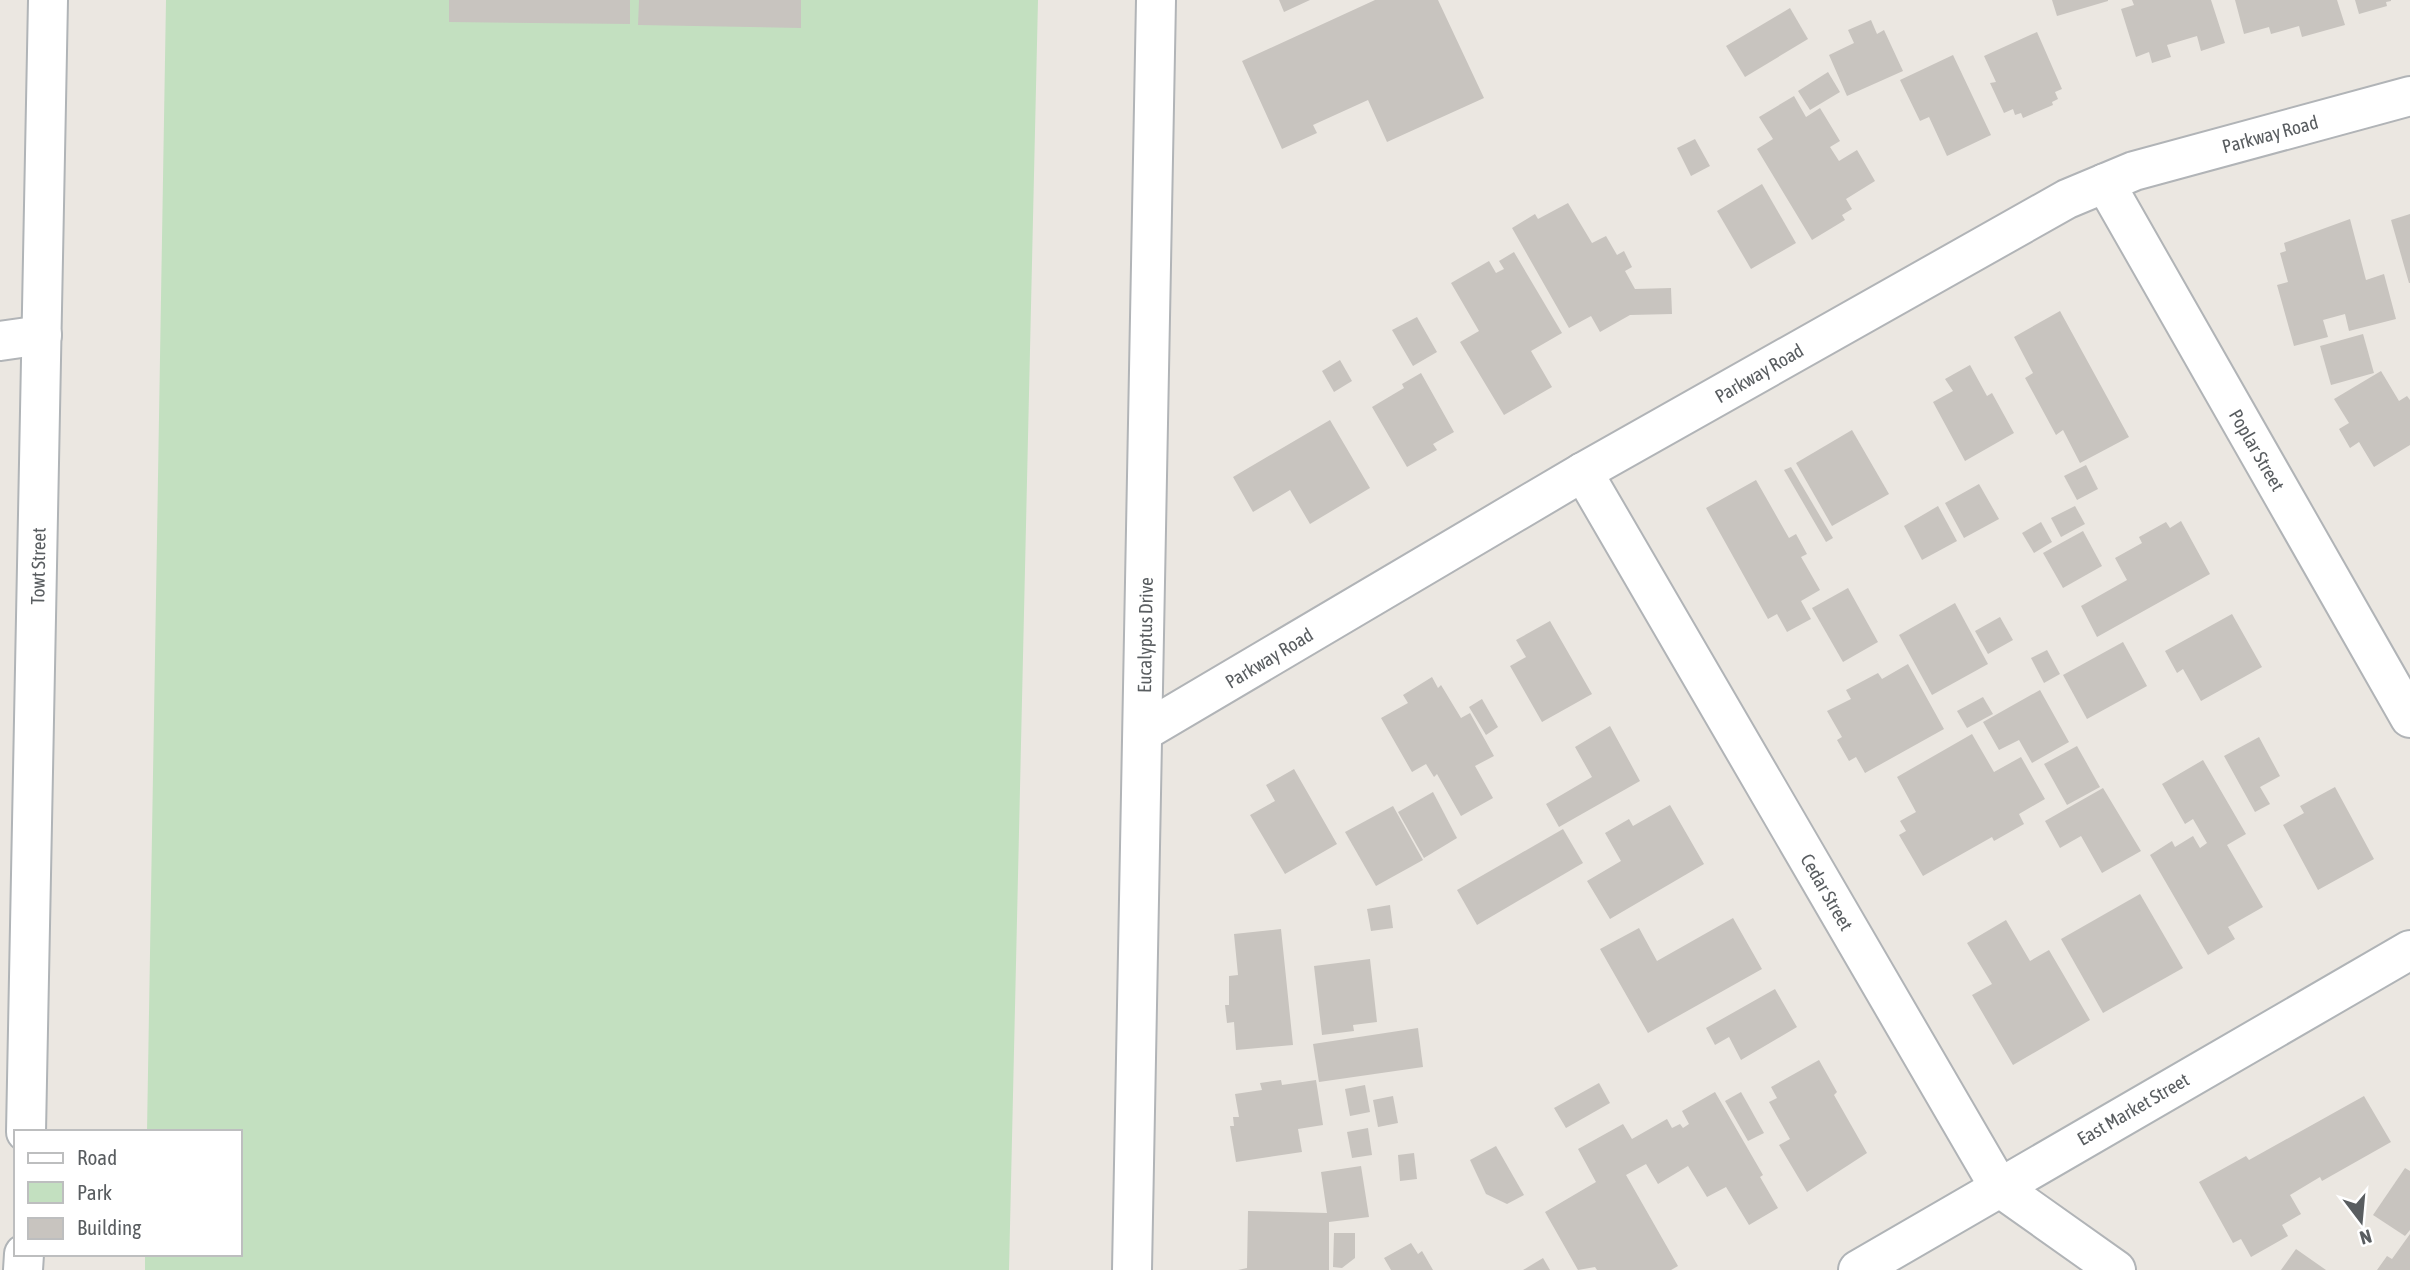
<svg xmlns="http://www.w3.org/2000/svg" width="2410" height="1270" font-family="'Asap Condensed',sans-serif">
  <rect width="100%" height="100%" fill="#ebe7e1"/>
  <path fill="#c3e0c0" d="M166,0H1038L1009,1270H145V1254H240V1132H147Z"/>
  <g fill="#c8c4bf">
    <path d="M449,0H630V24L449,22Z"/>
    <path d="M639,0H801V28L638,25Z"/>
    <path d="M1279,0H1310L1284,12Z"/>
    <path d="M1375,0H1438L1484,98L1387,142L1368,100L1313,125L1317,133L1282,149L1242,61Z"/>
    <path d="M2052,0H2108V1L2057,16Z"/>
    <path d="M2132,0H2211L2225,43L2201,51L2197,36L2167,45L2171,57L2152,63L2149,52L2136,57L2121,9L2134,5Z"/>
    <path d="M2235,0H2337L2345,25L2302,37L2299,26L2271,34L2269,27L2244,34Z"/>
    <path d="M2355,0H2391V1L2386,2L2387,6L2359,14Z"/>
    <path d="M1790,8L1808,39L1745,77L1726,46Z"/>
    <path d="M1871,20L1877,34L1884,30L1903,71L1847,96L1829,55L1854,43L1848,30Z"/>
    <path d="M2037,32L2062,89L2055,92L2058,99L2052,102L2053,105L2023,118L2021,113L2015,115L2013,109L2004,113L1990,83L1996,82L1984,56Z"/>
    <path d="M1953,55L1991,135L1947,156L1929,117L1920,121L1900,80Z"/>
    <path d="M1828,72L1840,92L1810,110L1798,91Z"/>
    <path d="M1794,96L1806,117L1820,108L1840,141L1830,147L1839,161L1857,150L1875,181L1846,199L1852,209L1842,215L1845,220L1812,240L1757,149L1773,139L1759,117Z"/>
    <path d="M1695,139L1710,166L1691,176L1677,148Z"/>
    <path d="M1762,184L1796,243L1751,269L1717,211Z"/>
    <path d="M1568,203L1592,243L1606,236L1617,255L1624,251L1632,267L1625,271L1635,289L1671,288L1672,314L1630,315L1600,332L1591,316L1569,328L1512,228L1535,214L1538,219Z"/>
    <path d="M2410,214V283H2409L2391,220Z"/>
    <path d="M2350,219L2366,280L2384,274L2396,319L2349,331L2345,314L2323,320L2328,337L2294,346L2277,285L2288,282L2280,253L2286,251L2284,243Z"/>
    <path d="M1514,252L1562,333L1531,351L1552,387L1504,415L1460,342L1479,331L1451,283L1489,261L1496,273L1504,269L1499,261Z"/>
    <path d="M2060,311L2129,437L2080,463L2063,430L2056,435L2025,378L2033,373L2014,337Z"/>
    <path d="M1417,317L1437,352L1413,366L1392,330Z"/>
    <path d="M2363,334L2374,373L2331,385L2320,346Z"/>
    <path d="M1340,360L1352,381L1334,392L1322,371Z"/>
    <path d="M1970,365L1987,396L1992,393L2014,433L1965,461L1933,402L1953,391L1945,379Z"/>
    <path d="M2381,371L2399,401L2407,396L2410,400V445L2374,467L2359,442L2350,448L2339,429L2349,423L2334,399Z"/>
    <path d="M1421,373L1454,432L1433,444L1437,450L1407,467L1372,407L1404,388L1402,384Z"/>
    <path d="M1330,420L1370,488L1310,524L1290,490L1253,512L1233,477Z"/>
    <path d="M1852,430L1889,494L1832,526L1796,463Z"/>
    <path d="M2086,465L2098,489L2077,500L2064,476Z"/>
    <path d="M1791,467L1833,538L1826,542L1784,470Z"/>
    <path d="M1756,480L1789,538L1796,534L1807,554L1801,557L1820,590L1801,601L1811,619L1787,632L1777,614L1768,619L1706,508Z"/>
    <path d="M1979,484L1999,519L1964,538L1945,503Z"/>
    <path d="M1938,506L1957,541L1922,560L1904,526Z"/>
    <path d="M2075,506L2085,524L2061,537L2051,518Z"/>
    <path d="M2181,521L2210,574L2097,637L2081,606L2127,580L2115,558L2142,543L2139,537L2166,522L2170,528Z"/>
    <path d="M2041,522L2052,542L2034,553L2022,533Z"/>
    <path d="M2083,531L2102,566L2063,588L2043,553Z"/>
    <path d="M1848,588L1878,642L1843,662L1812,608Z"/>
    <path d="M1955,603L1988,664L1932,695L1899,635Z"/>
    <path d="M2232,614L2262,667L2201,701L2183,669L2177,673L2165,651Z"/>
    <path d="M2000,617L2013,640L1988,654L1975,631Z"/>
    <path d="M1550,621L1592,694L1542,722L1510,666L1526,657L1516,640Z"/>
    <path d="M2123,642L2147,686L2087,719L2063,675Z"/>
    <path d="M2047,650L2060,674L2044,683L2031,658Z"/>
    <path d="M1908,664L1944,729L1865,773L1856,757L1849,761L1837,740L1842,737L1827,711L1851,699L1846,690L1878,673L1882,679Z"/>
    <path d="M1432,677L1438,688L1441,685L1461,718L1470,713L1494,756L1475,766L1493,798L1461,816L1437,774L1434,777L1426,764L1412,772L1381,718L1408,703L1403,695Z"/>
    <path d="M2040,690L2069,742L2032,763L2019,740L1999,750L1983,722Z"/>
    <path d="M1983,697L1993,714L1967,728L1957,711Z"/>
    <path d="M1482,699L1498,727L1486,735L1469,707Z"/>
    <path d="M1610,726L1640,781L1559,827L1546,804L1592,777L1575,747Z"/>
    <path d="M1972,734L1994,772L2021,757L2045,799L2019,814L2024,824L1994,841L1992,837L1923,876L1899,835L1906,831L1900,821L1916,812L1897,777Z"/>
    <path d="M2259,737L2280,776L2260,787L2270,804L2255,812L2224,756Z"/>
    <path d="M2077,746L2100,787L2067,805L2044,764Z"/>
    <path d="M2203,760L2246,834L2227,845L2263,907L2228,927L2235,939L2208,955L2150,855L2172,841L2175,847L2193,836L2200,848L2207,843L2193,819L2185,824L2162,784Z"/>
    <path d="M1294,769L1337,844L1285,874L1250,815L1275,801L1266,785Z"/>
    <path d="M2335,787L2374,859L2318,890L2283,825L2304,813L2300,806Z"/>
    <path d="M2103,788L2141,851L2102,873L2081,836L2060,848L2045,821Z"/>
    <path d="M1433,792L1457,838L1424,858L1398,812Z"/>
    <path d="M1670,805L1704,864L1610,919L1587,881L1621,861L1605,833L1629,819L1633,826Z"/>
    <path d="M1393,806L1423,860L1376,886L1345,832Z"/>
    <path d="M1563,829L1583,863L1477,925L1457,890Z"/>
    <path d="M2140,894L2183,968L2103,1013L2061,939Z"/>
    <path d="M1390,905L1393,928L1371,931L1367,909Z"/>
    <path d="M1733,918L1762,969L1648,1033L1600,949L1639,928L1657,961Z"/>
    <path d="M2006,920L2030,961L2049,950L2090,1020L2013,1065L1972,995L1992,984L1967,943Z"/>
    <path d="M1281,929L1293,1045L1236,1050L1234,1022L1227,1023L1225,1005H1229V976L1238,975L1234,934Z"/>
    <path d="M1370,959L1377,1022L1353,1025L1354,1031L1322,1035L1314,966Z"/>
    <path d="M1775,989L1797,1027L1741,1060L1729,1037L1715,1045L1706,1028Z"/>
    <path d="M1418,1028L1423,1067L1319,1082L1313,1044Z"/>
    <path d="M1819,1060L1837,1092L1834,1095L1867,1153L1807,1192L1779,1145L1790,1139L1769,1102L1777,1098L1771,1087Z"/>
    <path d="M1281,1080L1282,1085L1316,1080L1323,1125L1298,1129L1302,1152L1236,1162L1230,1126H1234L1233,1117H1239L1235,1094L1262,1090L1260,1083Z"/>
    <path d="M1599,1083L1610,1103L1566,1128L1554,1108Z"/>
    <path d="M1365,1085L1370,1112L1350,1116L1345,1089Z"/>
    <path d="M1715,1092L1763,1175L1760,1177L1778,1208L1749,1225L1726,1187L1707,1197L1688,1166L1658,1184L1646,1164L1626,1175L1678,1266L1671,1270H1597L1595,1267L1578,1270L1545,1212L1596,1182L1578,1149L1623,1124L1632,1139L1667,1119L1672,1128L1680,1124L1683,1128L1689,1124L1682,1111Z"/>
    <path d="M1741,1092L1764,1133L1748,1141L1725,1101Z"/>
    <path d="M1393,1096L1398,1123L1378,1127L1373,1100Z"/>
    <path d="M2364,1096L2391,1142L2322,1181L2320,1177L2290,1195L2301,1214L2282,1225L2288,1236L2251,1257L2241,1239L2233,1243L2199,1182L2246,1156L2249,1160Z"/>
    <path d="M1368,1128L1372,1155L1352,1158L1347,1132Z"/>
    <path d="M1496,1146L1524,1195L1507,1204L1486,1194L1470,1160Z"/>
    <path d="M1414,1153L1417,1179L1400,1181L1398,1155Z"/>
    <path d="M1361,1166L1369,1217L1329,1222V1270H1238L1247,1268L1248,1211L1327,1213L1321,1172Z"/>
    <path d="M2405,1168L2410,1171V1230L2405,1236L2373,1215Z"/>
    <path d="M1334,1233H1355V1258L1342,1268L1333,1267Z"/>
    <path d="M2410,1234V1270H2377L2387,1256L2392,1259Z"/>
    <path d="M1411,1243L1418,1254L1422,1251L1433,1270H1391L1384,1258Z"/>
    <path d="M2296,1249L2326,1270H2281Z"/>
    <path d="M1543,1258L1550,1270H1523Z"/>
  </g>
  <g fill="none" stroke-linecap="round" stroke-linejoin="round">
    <defs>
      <g id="street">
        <path d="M2105,183L2410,718"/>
        <path d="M0,341L42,335"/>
        <path d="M1583,472L1999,1187L2116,1270"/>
        <path d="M1143,732L1583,472L2067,199L2134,171L2410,96"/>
        <path d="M1132,1270L1156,0"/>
      </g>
      <g id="secondary">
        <path d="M26,1132L48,0"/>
        <path d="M23,1270L24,1254"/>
        <path d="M1858,1270L2410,950"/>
      </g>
    </defs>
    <use href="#street" stroke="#b1b4b7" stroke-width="42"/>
    <use href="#secondary" stroke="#b0b4b7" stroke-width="42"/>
    <use href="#street" stroke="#fff" stroke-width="38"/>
    <use href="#secondary" stroke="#fff" stroke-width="38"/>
  </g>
  <g text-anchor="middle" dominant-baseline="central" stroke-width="5" stroke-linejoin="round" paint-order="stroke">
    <g font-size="19" fill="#595d60" stroke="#fff">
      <text transform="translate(2270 134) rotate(-15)">Parkway Road</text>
      <text transform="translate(1759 373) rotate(-30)">Parkway Road</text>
      <text transform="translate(2257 450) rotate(60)">Poplar Street</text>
      <text transform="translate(38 566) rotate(-89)">Towt Street</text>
      <text transform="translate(1145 635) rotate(-89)">Eucalyptus Drive</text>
      <text transform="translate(1269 658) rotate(-31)">Parkway Road</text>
      <text transform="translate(1827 892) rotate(60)">Cedar Street</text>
      <text transform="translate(2133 1109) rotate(-30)">East Market Street</text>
    </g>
  </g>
  <rect x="14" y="1130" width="228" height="126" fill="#ffffff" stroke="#bdbebf" stroke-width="2"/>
  <rect x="28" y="1153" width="35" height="10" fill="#ffffff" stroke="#bdbebf" stroke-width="2"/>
  <text x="77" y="1165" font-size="21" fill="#595d60">Road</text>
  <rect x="28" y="1182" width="35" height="21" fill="#c3e0c0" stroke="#bdbebf" stroke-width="2"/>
  <text x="77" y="1200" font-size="21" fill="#595d60">Park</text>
  <rect x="28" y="1218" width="35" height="21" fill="#c8c4bf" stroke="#bdbebf" stroke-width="2"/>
  <text x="77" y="1235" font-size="21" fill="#595d60">Building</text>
  <g transform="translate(2361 1221) rotate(164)" stroke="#ffffff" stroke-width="5" paint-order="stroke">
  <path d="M0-5L12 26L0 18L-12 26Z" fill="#595d60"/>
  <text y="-10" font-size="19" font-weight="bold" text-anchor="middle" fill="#595d60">N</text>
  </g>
</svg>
